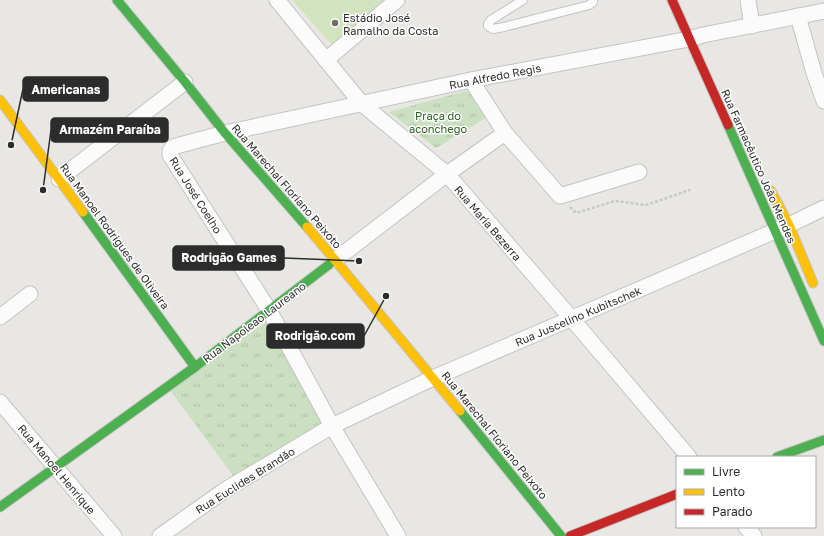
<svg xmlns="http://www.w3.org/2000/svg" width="824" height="536" font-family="'Golos Text',sans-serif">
  <defs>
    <pattern id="park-tufts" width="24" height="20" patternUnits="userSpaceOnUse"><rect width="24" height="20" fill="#cae0c0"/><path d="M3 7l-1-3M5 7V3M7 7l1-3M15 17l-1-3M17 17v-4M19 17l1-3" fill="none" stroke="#aec0a5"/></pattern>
  </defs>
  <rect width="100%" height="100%" fill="#e9e7e3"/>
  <g fill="url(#park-tufts)">
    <path d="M473,89L489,116L436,148L389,112Z"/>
    <path d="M266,322L326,420L237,481L170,390Z"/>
  </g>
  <path fill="#d1e4bf" d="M292,0H384L332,45Z"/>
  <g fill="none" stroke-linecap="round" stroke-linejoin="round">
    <defs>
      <path id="lane" d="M523,0L491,20L488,24V26L493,29L504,27L589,5L593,2V0"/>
      <g id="street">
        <path d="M277,0L362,104L447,174L572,319L689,457"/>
        <path d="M748,0L752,26"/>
        <path d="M798,16L814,73L824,101"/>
        <path d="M326,60L397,0"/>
        <path d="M471,80L505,133L560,196L639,172"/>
        <path d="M59,179L185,82"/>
        <path d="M335,260L447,174L505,133"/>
        <path d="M0,317L30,294"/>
        <path d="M0,402L114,536"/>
        <path d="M746,527L754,536"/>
        <path d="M160,536L225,490L332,426L433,378L789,225L824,208"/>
        <path d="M398,536L332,426L269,310L170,155V151L172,148L176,146L225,133L471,80L689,39L703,35L824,11"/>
      </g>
      <g id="fast">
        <path d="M117,0L185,82L225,133L307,227"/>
        <path d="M728,125L824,341"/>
        <path d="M83,212L195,367"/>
        <path d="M460,411L561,536"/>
        <path d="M777,457L824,440"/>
        <path d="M0,507L195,367L335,260"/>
      </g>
      <g id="slow">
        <path d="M0,100L83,212"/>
        <path d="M771,191L789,225L813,283"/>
        <path d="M307,227L335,260L460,411"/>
      </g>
      <g id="jam">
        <path d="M672,0L728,125"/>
        <path d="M570,536L677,494"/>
      </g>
    </defs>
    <use href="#lane" stroke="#c4c3c3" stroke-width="10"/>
    <use href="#street" stroke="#c4c3c3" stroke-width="17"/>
    <use href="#fast" stroke="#c4c3c3" stroke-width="11"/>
    <use href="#slow" stroke="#c4c3c3" stroke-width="11"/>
    <use href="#jam" stroke="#c4c3c3" stroke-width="11"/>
    <path stroke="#c8c8c7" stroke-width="2.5" stroke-dasharray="3 2" stroke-linecap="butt" d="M570,207L576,213L615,201L646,205L690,190"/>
    <use href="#lane" stroke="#fcfbfb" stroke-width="8"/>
    <use href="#street" stroke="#fcfbfb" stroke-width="15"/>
    <use href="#fast" stroke="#4caf50" stroke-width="9"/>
    <use href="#slow" stroke="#ffc107" stroke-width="9"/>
    <use href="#jam" stroke="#c62828" stroke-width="9"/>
  </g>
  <circle fill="#6e6d6c" stroke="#fff" stroke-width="1.5" cx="335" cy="23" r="4"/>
  <g text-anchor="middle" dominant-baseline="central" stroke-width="3" stroke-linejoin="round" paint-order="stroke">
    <g font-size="11" fill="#2c2c2c" stroke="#fff" text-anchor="start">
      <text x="343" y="17">Estádio José<tspan x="343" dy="13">Ramalho da Costa</tspan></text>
    </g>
    <g font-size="11" fill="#2c2c2c" stroke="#fff">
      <text transform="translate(495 76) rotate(-11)">Rua Alfredo Regis</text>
      <text transform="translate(759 166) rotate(66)">Rua Farmacêutico João Mendes</text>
      <text transform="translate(287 186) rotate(49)">Rua Marechal Floriano Peixoto</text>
      <text transform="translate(196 195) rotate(58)">Rua José Coelho</text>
      <text transform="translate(488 223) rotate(49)">Rua Maria Bezerra</text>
      <text transform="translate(115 236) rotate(54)">Rua Manoel Rodrigues de Oliveira</text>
      <text transform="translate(578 316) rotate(-23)">Rua Juscelino Kubitschek</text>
      <text transform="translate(254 322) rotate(-37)">Rua Napoleao Laureano</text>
      <text transform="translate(495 435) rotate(51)">Rua Marechal Floriano Peixoto</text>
      <text transform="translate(57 469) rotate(50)">Rua Manoel Henrique</text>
      <text transform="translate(245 480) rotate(-32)">Rua Euclides Brandão</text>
    </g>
    <g font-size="11" fill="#296124" stroke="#fff">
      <text x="438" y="115">Praça do<tspan x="438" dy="13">aconchego</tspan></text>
    </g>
  </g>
  <path fill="none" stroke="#2c2c2c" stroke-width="1.5" d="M11 145L23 89M43 190L51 130M359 261L284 258M386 296L364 336"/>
  <g fill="#2c2c2c" stroke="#fff" stroke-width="1.5">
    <circle cx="11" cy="145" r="4"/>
    <circle cx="43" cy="190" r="4"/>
    <circle cx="359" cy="261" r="4"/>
    <circle cx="386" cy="296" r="4"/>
  </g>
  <g fill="#2c2c2c" stroke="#2c2c2c" stroke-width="1.5">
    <rect x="23" y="77" width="85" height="24" rx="4"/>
    <rect x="51" y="118" width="117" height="24" rx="4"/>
    <rect x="173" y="246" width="111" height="24" rx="4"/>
    <rect x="267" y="324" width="97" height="24" rx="4"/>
  </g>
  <g font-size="12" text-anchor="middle" font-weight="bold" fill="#fff">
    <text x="66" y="94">Americanas</text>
    <text x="110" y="134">Armazém Paraíba</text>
    <text x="229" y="262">Rodrigão Games</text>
    <text x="315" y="340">Rodrigão.com</text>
  </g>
  <rect x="676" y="456" width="140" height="72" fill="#ffffff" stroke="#ababab"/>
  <rect x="684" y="469" width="20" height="6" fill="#4caf50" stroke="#ababab"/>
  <text x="712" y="476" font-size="12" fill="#2c2c2c">Livre</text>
  <rect x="684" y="489" width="20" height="6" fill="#ffc107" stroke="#ababab"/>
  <text x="712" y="496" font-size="12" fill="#2c2c2c">Lento</text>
  <rect x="684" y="509" width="20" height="6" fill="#c62828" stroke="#ababab"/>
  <text x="712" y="516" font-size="12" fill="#2c2c2c">Parado</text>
</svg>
